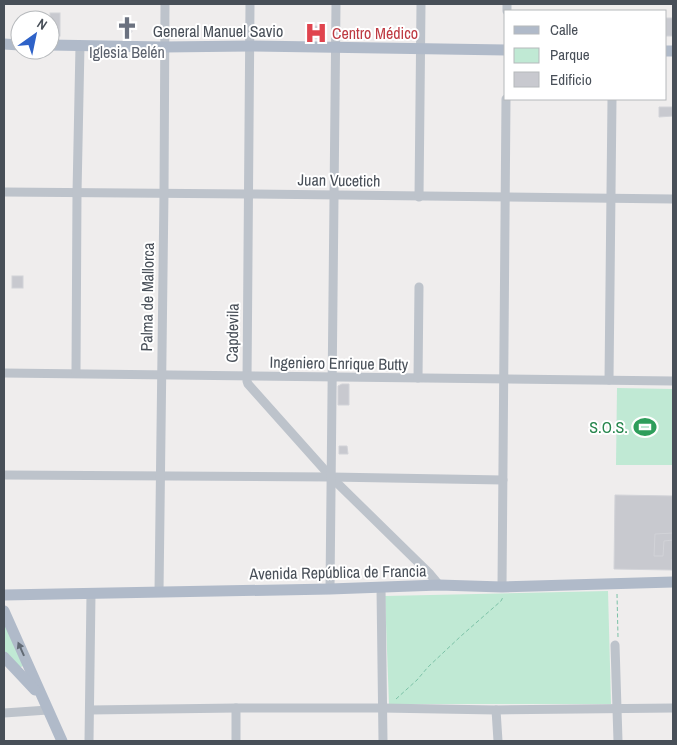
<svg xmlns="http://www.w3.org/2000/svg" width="677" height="745" font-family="'Archivo Narrow',sans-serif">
  <rect width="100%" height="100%" fill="#efeded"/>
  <g fill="#c0e9d4">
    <path d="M617,388L673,389V465H616Z"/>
    <path d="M608,591L611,704H389L385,596Z"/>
    <path d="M4,621L23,666L19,668L4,652Z"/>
  </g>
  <g fill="#c8c9cf" stroke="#d2d3d8">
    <rect x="50" y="13" width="10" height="23"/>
    <rect x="666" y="18" width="7" height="18"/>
    <path d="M130,23L132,32L125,34L122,25Z"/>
    <path d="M315,26H324V35L320,40L318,38H307V31L315,30Z"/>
    <path d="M659,107H673V116L659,117Z"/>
    <rect x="12" y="276" width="11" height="12"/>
    <path d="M342,384H349V405H338V386Z"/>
    <path d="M339,446H347L348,454H339Z"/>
    <path d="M615,495L673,496V559H672V570L614,569Z"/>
    <path d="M673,533V540L664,541L663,556H654L655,534Z"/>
  </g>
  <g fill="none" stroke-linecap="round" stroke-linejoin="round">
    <g stroke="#7cc2a7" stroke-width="1" stroke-dasharray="4 2.5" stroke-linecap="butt">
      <path d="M617,594L618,637"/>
      <path d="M396,699L417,680L428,667L461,636L501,601L503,597"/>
    </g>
    <g stroke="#bdc3cb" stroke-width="9">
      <path d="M250,4L247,381L248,384L331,477L429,573L439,585"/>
      <path d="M507,11V4"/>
      <path d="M4,192L248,194L673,199"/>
      <path d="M419,197L421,4"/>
      <path d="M4,373L673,381"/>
      <path d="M76,373L77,193L80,46"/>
      <path d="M418,378L419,287"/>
      <path d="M609,380L612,99"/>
      <path d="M4,475L331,477L503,480"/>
      <path d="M502,587L506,99"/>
      <path d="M381,588L383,741"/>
      <path d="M330,589L336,4"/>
      <path d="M159,592L164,193L165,4"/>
      <path d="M615,645L618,741"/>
      <path d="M236,708V741"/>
      <path d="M90,710L236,708H382L496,710L673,708"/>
      <path d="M496,710L498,741"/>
      <path d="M4,713L48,710"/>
      <path d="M89,741L91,594"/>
    </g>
    <g stroke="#b0bac9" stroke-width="11">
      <path d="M4,44L20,45"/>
      <path d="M50,45L164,47L250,46L506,50"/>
      <path d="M666,51H673"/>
      <path d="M4,595L330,589L439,585L502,587L673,582"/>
      <path d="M4,611L62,741"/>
      <path d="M4,657L35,690"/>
    </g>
  </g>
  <defs><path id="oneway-solid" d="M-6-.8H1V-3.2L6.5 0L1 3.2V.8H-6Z" transform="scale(1.25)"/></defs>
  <use fill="#626a74" href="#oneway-solid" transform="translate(21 649) rotate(-114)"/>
  <defs>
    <symbol id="church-bare" viewBox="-9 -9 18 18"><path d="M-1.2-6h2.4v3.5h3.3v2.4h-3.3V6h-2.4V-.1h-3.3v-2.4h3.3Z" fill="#6b7280" stroke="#fff" stroke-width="2.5" paint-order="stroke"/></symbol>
    <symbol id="hospital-bare" viewBox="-9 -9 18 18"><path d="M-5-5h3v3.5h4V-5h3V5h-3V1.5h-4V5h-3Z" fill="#e0444e" stroke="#fff" stroke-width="2.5" paint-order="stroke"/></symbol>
    <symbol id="stadium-bare" viewBox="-9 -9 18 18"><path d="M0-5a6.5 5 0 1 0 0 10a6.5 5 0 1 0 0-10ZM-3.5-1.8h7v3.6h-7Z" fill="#2e9e5b" stroke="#fff" stroke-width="2.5" paint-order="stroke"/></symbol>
  </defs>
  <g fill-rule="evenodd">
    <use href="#church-bare" x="111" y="12" width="32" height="32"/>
    <use href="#hospital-bare" x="300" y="17" width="32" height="32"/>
    <use href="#stadium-bare" x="629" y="411" width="32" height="32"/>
  </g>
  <g text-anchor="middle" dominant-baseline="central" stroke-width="4" stroke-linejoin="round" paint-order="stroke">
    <g font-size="16" fill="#484f58" stroke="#fff">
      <text x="218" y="31">General Manuel Savio</text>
      <text transform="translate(339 180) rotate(1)">Juan Vucetich</text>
      <text transform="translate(147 297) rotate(-89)">Palma de Mallorca</text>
      <text transform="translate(232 333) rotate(-89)">Capdevila</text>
      <text transform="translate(339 363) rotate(1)">Ingeniero Enrique Butty</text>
      <text transform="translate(338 572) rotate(-1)">Avenida República de Francia</text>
    </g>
    <g font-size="16" fill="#be3a42" stroke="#fff" text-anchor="start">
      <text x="332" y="33">Centro Médico</text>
    </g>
    <g font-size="16" fill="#5b616d" stroke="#fff">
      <text x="127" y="52">Iglesia Belén</text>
    </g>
    <g font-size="16" fill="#27864d" stroke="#fff" text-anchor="end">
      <text x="628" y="427">S.O.S.</text>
    </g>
  </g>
  <rect width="677" height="745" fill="none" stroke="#484f58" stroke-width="10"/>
  <rect x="504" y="10" width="162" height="90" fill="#ffffff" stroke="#b6b9bc"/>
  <rect x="514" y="26" width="25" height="8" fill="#b0bac9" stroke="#b6b9bc"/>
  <text x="550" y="35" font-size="15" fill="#484f58">Calle</text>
  <rect x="514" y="48" width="25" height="15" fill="#c0e9d4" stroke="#b6b9bc"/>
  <text x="550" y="60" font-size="15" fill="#484f58">Parque</text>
  <rect x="514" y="72" width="25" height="15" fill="#c8c9cf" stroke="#b6b9bc"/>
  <text x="550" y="85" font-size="15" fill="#484f58">Edificio</text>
  <g transform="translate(35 35) rotate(33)"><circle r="24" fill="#ffffff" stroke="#b6b9bc"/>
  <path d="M0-4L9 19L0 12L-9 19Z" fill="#2e62c8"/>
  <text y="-8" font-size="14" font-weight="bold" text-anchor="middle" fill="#484f58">N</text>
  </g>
</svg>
